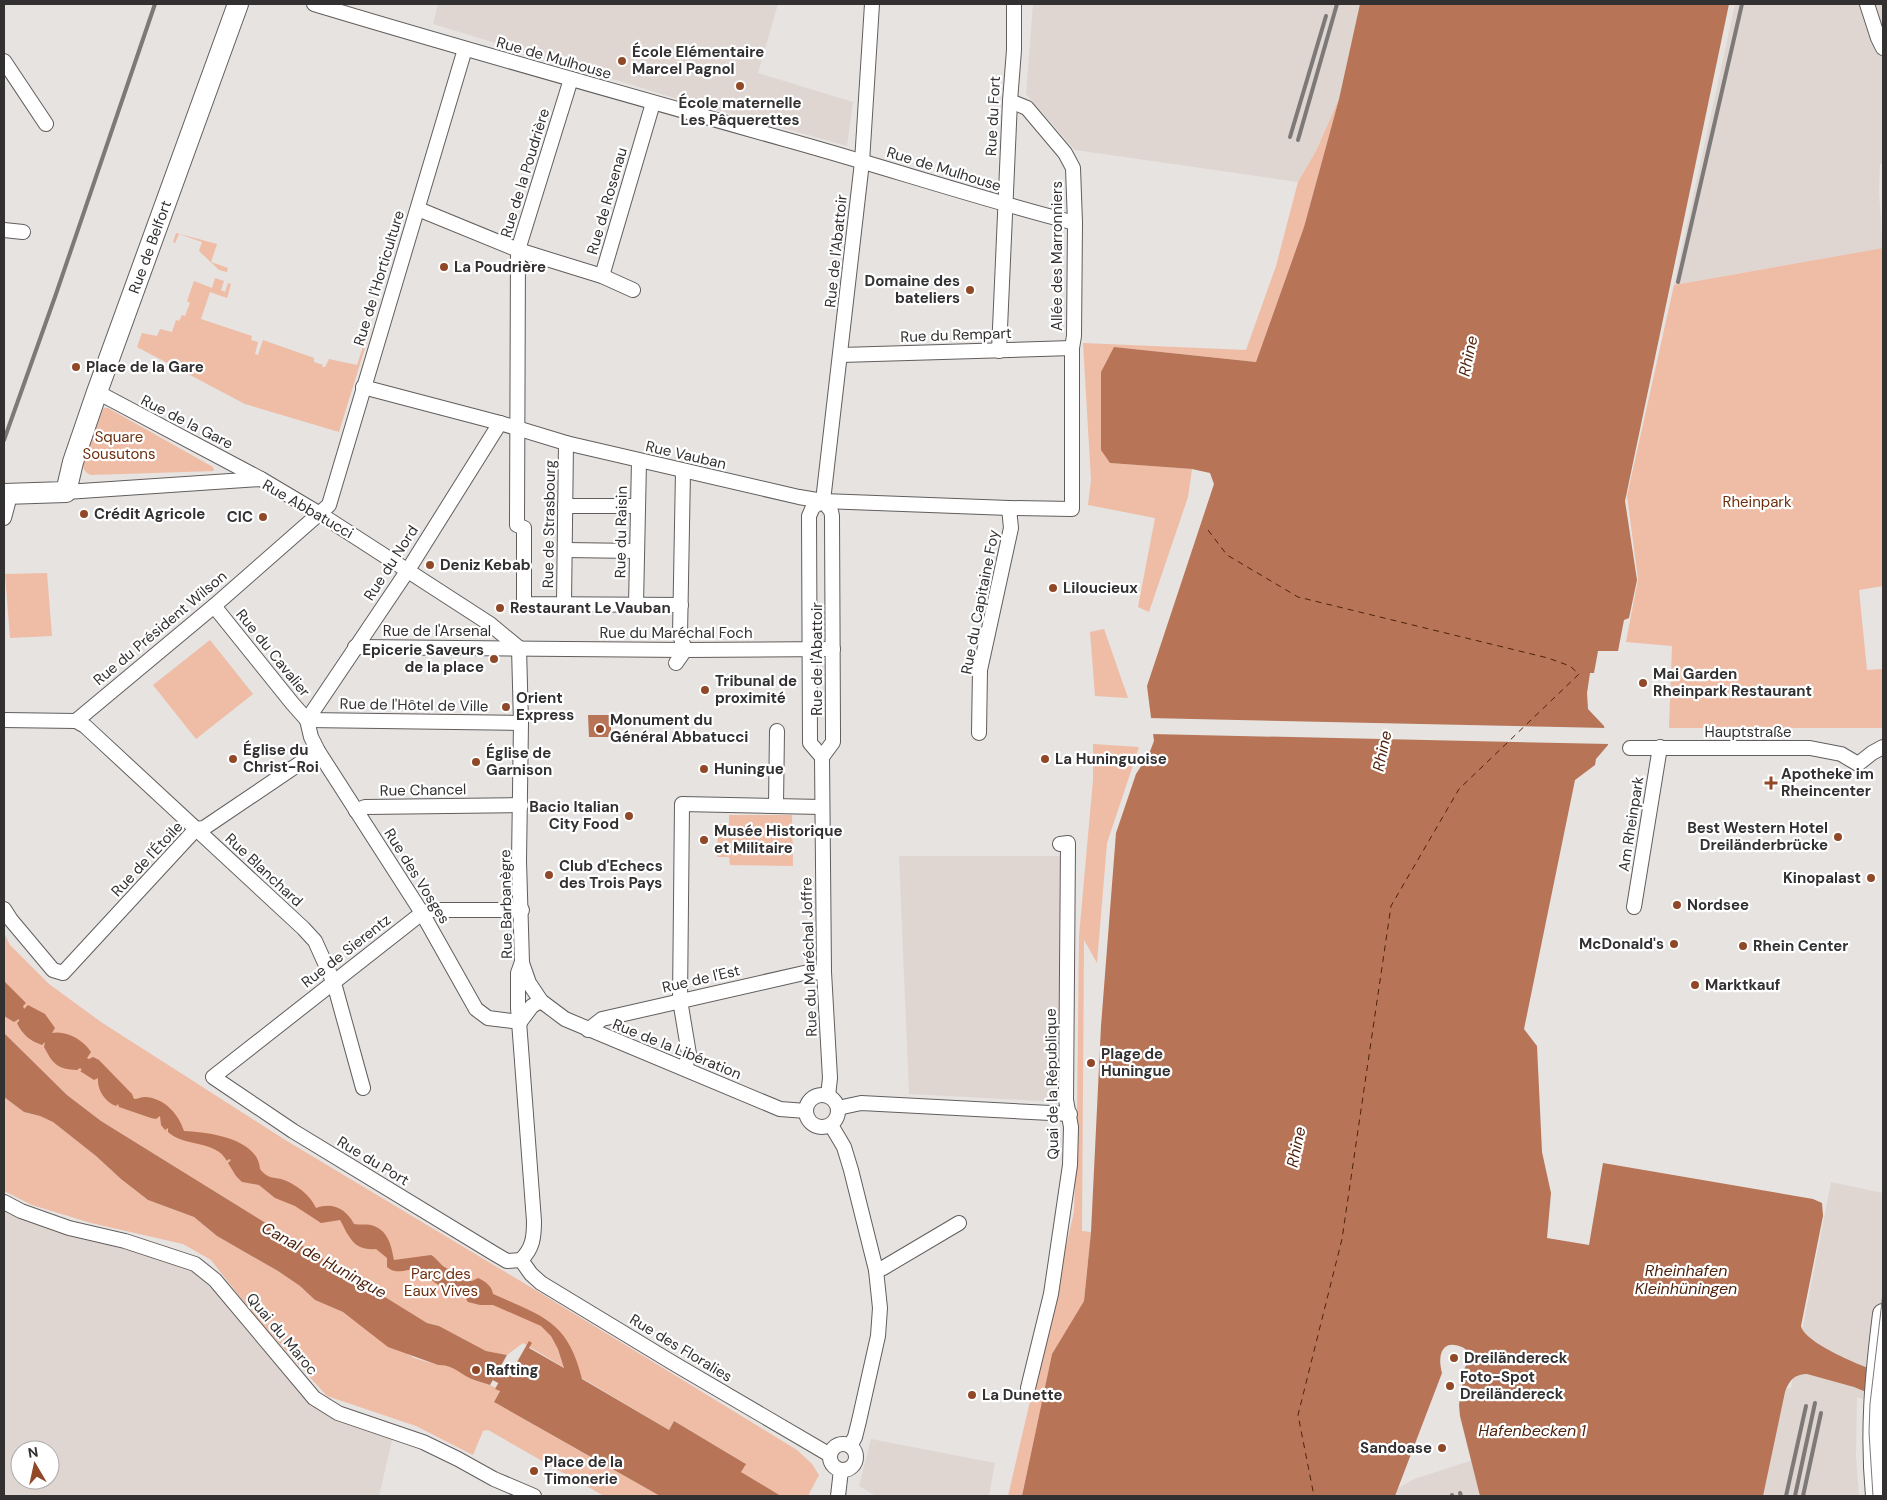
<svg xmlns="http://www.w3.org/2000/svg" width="1887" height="1500" font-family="'DM Sans',sans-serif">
  <rect width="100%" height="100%" fill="#e6e3e1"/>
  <g fill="#e0d6d1" fill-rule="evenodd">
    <path d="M438,4H778L758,73L853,102L847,146L678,99L433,24Z"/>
    <path d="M1033,4H1360L1339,99L1316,151L1298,182L1075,150L1026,94Z"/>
    <path d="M1735,4H1883V163L1880,164L1879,192L1883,248L1674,285Z"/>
    <path d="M899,856H1064L1059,927V1102L909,1094Z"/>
    <path d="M1831,1182L1883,1193V1406L1857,1397L1856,1457L1859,1496H1395L1398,1488L1414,1479L1470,1461L1791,1388Z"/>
    <path d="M4,1197L55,1220L165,1248L195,1272L320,1399L394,1432L379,1496H4ZM20,1450H50V1480H20Z"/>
    <path d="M871,1439L995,1463L989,1496H876L859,1486Z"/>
  </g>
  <g fill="#efbca6">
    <path d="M1339,99L1304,227L1256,362L1114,347L1110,463L1192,469L1188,497L1149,612L1138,607L1155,518L1088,505L1091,480L1083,343L1246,350L1276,266L1298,182L1316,151Z"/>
    <path d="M176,233L217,244L211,262L228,268L227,272L219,270L199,251L202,242L179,234L175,243L173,242Z"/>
    <path d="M1883,248V586L1859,590L1867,670L1883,669V728H1669L1672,646L1626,642L1638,579L1627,496L1674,285Z"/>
    <path d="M215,278L224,281L221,290L225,292L228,283L231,284L227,298L210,292L201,319L252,336L251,340L258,342L255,354L258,355L263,340L314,358V362L323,365L322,367H325L329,359L357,365L370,325H372L339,432L245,404L137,347L142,333L157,336L160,329L172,332L176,320L179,321L182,315L185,316L190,303L187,301L194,281L212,288Z"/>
    <path d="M104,408H108L213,467L214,471L91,475C86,473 84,471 83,465L102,411Z"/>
    <path d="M47,573L52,636L10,638L5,574Z"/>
    <path d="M1104,629L1128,698L1095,696L1090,632Z"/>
    <path d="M210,640L253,694L196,739L153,685Z"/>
    <path d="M1093,744L1139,747L1107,843L1097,963L1084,940L1082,1231L1091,1232L1084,1301L1052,1354L1022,1496H1008L1074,1212L1077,1117L1079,936L1093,780Z"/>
    <path d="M729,815H792L793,866L730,865L729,857H717L718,824H729Z"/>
    <path d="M4,933L10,945L49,984L101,1022L287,1141L537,1291L797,1450L812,1464L819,1475L808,1496H781L741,1472L745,1463L674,1421L669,1430L523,1343L507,1355L486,1351L439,1326L427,1323L101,1121L67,1095L4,1033Z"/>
    <path d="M4,1097L24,1112L40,1116L53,1122L96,1156L121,1179L148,1200L194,1217L217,1236L278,1271L300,1286L315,1300L343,1312L414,1358L438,1365H445L462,1372L473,1380L490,1385L500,1390L494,1402L660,1496H604L488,1430L483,1431L473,1455L416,1426L327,1396L259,1321L211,1260L183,1244L91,1223L32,1205L4,1191Z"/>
  </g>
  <g fill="#b77456">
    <path d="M1360,4H1729L1625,501L1637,580L1629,618L1624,620L1618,651H1598L1594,673H1590L1587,693L1588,709L1604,726L1608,745L1596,759L1595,765L1575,780L1524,1029L1537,1046L1542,1152L1551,1193L1547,1238L1589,1245L1603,1163L1813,1199L1822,1203L1823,1216L1801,1326C1805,1344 1865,1367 1883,1374V1399L1854,1387L1807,1374C1795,1374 1789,1380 1785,1392L1763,1496H1480L1460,1416L1459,1405L1465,1367L1469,1362L1468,1352L1464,1348C1442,1337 1437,1355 1442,1373L1395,1496H1022L1052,1354L1084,1301L1091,1232L1101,1026L1116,833L1136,774L1149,754L1154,741L1147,686L1214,484L1210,473L1192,469L1110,463L1101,450V372L1114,347L1256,362L1304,227L1339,99Z"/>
    <path d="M588,715H611V737H589Z"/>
    <path d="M4,981L26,1003L23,1006L24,1009L28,1005L45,1014L55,1028L52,1033C65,1030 83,1039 91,1052L87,1058L89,1059L93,1057L99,1060L132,1094L134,1099C138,1099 141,1097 145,1097C165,1098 179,1115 184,1131C207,1132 258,1138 260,1169C269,1180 272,1176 284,1180C297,1185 310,1195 316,1208C333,1202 346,1209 354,1224C359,1225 365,1224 371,1225C388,1230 391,1244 394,1260L431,1255C437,1258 440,1265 446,1268C454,1272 462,1272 469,1276V1281H472L478,1278C485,1281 492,1286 493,1294C542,1316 568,1321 582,1379L669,1430L674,1421L746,1464L741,1472L781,1496H660L494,1402L500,1391L495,1389L500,1380L505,1383L508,1377L506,1375L510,1367L513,1369L529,1341L532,1343L529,1348L564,1368L558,1349L551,1336L541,1326L493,1305H480L468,1302L466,1299L469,1292L466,1290L465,1291L454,1289L451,1291C444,1288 435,1284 430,1278C427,1274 428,1270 422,1269C411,1266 398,1277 387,1267V1258L376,1249C353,1251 349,1236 340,1220L321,1223L295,1206L275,1198L259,1185L242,1182L236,1176L228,1163L231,1160L229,1159L227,1161C216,1140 184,1147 168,1132V1128L165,1130L161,1125L160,1116L156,1119L151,1118L119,1107L118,1104L116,1106C105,1102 97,1090 98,1078L94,1080L80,1071L82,1070L80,1068L77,1070C57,1069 53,1064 44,1047L45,1042L42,1045C30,1041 22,1034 17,1023L19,1021V1019L14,1022L4,1016Z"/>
    <path d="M4,1033L67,1095L101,1121L427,1323L439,1326L486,1351L507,1355L490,1385C485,1383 479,1382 474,1380C461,1375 453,1364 438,1365L388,1347L343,1312L315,1300L300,1286L278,1271L217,1236L194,1217L148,1200L121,1179L96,1156L53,1122L40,1116L24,1112L4,1097Z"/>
  </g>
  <path fill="#e6e3e1" d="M1148,718L1607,728L1610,744L1150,734Z"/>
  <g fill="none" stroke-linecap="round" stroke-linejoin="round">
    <path stroke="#b77456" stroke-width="14" d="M480,1365L522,1388"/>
    <path stroke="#4f220c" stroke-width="1" stroke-dasharray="6 5" stroke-linecap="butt" d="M1208,530L1227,555L1298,597L1548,658L1570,666L1579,674L1459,789L1391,906L1342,1239L1298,1415L1314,1496"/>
    <defs>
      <g id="street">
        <path d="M314,4C470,51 627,95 784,139C882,166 977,198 1075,223"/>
        <path d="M1867,4L1878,38L1883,48"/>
        <path d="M4,61L46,124"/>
        <path d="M571,79L518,250L517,525L524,528V604L681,605"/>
        <path d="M418,209L518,250L602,276L633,290"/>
        <path d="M4,230L23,232"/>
        <path d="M602,276L653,103"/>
        <path d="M999,351L1010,101L1014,50V4"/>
        <path d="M841,355L1072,348"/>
        <path d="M363,387L500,423L566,443L799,497L823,501L1009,508L1072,509V348L1074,336L1075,223L1073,168L1065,153L1027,108L1010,101"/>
        <path d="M97,392L261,479L320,514L490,624L519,648"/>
        <path d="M683,471L680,635L685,650"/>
        <path d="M66,492L261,479"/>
        <path d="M823,501L813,507L809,516L810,743L822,757L824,972L830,1078L828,1096"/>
        <path d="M565,506H638"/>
        <path d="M4,518L8,503L7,494"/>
        <path d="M565,550L637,551"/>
        <path d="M564,604L566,443"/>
        <path d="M636,605L639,461"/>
        <path d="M214,606L292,703L307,720"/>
        <path d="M355,647L685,650L833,649"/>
        <path d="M519,648L521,723L519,861L522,963L529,983L541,1001L565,1019L780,1109L806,1111"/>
        <path d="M676,663L685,650"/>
        <path d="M4,720L76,721L214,606L329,505L465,49"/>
        <path d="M307,720L311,737L318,751L422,913L476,1009L488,1018L520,1022"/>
        <path d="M307,720L408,570L500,423"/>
        <path d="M307,720L521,723"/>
        <path d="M76,721L85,726L303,928L315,941L334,983L363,1088"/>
        <path d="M979,733L980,670L1011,528L1009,508"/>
        <path d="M1630,748H1810L1841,754L1858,764L1872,753L1883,747"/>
        <path d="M822,757L833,742V732L832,516L831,511L823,501L862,162L872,4"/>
        <path d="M776,805L777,731"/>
        <path d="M356,811L365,807L521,805"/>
        <path d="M1634,907L1660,747"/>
        <path d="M4,909L11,920L53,970L63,973L196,829L204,828L318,751"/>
        <path d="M520,1022L532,1006L541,1001"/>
        <path d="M588,1030L602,1019L804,973L824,972"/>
        <path d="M685,1068L689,1054L680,1000L682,804L822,807"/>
        <circle cx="822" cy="1111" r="16"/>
        <path d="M838,1108L861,1103L1070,1114"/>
        <path d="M831,1125L844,1147L851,1170L876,1270L880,1308L878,1336L859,1421L855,1437L850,1446"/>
        <path d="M4,1202L21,1211L69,1228L125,1241L195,1264L215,1280L314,1398L338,1413L423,1442L458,1459L494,1479L534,1496"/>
        <path d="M521,1260L507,1261L495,1254L293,1131L213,1077L422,913L432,910H522"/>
        <path d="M521,1260L531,1274L541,1283L673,1363L830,1455"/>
        <path d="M521,1260C533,1248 534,1237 534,1221L518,1008V973L522,962"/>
        <path d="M876,1270L883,1268L959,1223"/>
        <path d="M1028,1388L1051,1294L1070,1165L1071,1127L1066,1100L1068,843L1060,844"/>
        <circle cx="843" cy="1457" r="13"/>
        <path d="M838,1496L841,1470"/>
      </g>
      <g id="secondary">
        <path d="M4,494L66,492L73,462L97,392L238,4"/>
        <path d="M1876,1496C1870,1432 1875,1378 1883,1314"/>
      </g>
    </defs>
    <use href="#street" stroke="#615e5d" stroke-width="16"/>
    <use href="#secondary" stroke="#615e5d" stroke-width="22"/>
    <use href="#street" stroke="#fff" stroke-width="14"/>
    <use href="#secondary" stroke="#fff" stroke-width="20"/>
    <path stroke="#7c7978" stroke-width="1" d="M1873,1496L1869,1432L1870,1404L1883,1293"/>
    <g stroke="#7c7978" stroke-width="4">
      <path d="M1290,137L1326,16"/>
      <path d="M1298,140L1337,4"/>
      <path d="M1678,282L1742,4"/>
      <path d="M4,440L56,294L155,4"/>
      <path d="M1460,1493L1461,1496"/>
      <path d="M1452,1495V1496"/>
      <path d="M1786,1496L1806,1406"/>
      <path d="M1795,1496L1815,1403"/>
      <path d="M1803,1496L1821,1413"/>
    </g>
  </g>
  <g fill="#904827" stroke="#fff" stroke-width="2">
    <circle cx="622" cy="61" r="5"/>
    <circle cx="740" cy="86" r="5"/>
    <circle cx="444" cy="267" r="5"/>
    <circle cx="970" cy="290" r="5"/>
    <circle cx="76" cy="367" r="5"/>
    <circle cx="84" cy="514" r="5"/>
    <circle cx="263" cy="517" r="5"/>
    <circle cx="430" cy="565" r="5"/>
    <circle cx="1053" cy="588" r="5"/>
    <circle cx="500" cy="608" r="5"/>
    <circle cx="494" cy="659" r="5"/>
    <circle cx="1643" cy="683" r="5"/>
    <circle cx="705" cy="690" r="5"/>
    <circle cx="506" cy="707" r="5"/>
    <circle cx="600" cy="729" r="5"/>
    <circle cx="233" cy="759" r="5"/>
    <circle cx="1045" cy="759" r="5"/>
    <circle cx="476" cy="762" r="5"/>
    <circle cx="704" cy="769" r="5"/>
    <path d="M1768.5 775.5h5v5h5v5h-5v5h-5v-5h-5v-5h5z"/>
    <circle cx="629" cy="816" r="5"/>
    <circle cx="1838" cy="837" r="5"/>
    <circle cx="704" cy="840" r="5"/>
    <circle cx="549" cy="875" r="5"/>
    <circle cx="1871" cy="878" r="5"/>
    <circle cx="1677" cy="905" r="5"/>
    <circle cx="1674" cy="944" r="5"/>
    <circle cx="1743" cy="946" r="5"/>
    <circle cx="1695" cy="985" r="5"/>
    <circle cx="1091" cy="1063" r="5"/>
    <circle cx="1454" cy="1358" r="5"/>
    <circle cx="476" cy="1370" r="5"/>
    <circle cx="1450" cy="1386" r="5"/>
    <circle cx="972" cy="1395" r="5"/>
    <circle cx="1442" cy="1448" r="5"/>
    <circle cx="534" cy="1471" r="5"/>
  </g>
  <g text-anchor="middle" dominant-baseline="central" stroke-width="4.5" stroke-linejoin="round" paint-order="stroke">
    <g font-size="15" font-weight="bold" fill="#323030" stroke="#fff" text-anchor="start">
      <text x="632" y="52">École Elémentaire<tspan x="632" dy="17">Marcel Pagnol</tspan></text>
      <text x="740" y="103" text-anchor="middle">École maternelle<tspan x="740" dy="17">Les Pâquerettes</tspan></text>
      <text x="454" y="267">La Poudrière</text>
      <text x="960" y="281" text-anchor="end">Domaine des<tspan x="960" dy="17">bateliers</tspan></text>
      <text x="86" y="367">Place de la Gare</text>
      <text x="94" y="514">Crédit Agricole</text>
      <text x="253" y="517" text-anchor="end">CIC</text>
      <text x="440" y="565">Deniz Kebab</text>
      <text x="1063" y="588">Liloucieux</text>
      <text x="510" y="608">Restaurant Le Vauban</text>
      <text x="484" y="650" text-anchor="end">Epicerie Saveurs<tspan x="484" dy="17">de la place</tspan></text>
      <text x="1653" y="674">Mai Garden<tspan x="1653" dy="17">Rheinpark Restaurant</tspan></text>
      <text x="715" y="681">Tribunal de<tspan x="715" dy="17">proximité</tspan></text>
      <text x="516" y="698">Orient<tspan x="516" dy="17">Express</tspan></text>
      <text x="610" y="720">Monument du<tspan x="610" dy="17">Général Abbatucci</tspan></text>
      <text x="243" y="750">Église du<tspan x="243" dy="17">Christ-Roi</tspan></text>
      <text x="486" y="753">Église de<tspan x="486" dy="17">Garnison</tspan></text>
      <text x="1055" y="759">La Huninguoise</text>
      <text x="714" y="769">Huningue</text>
      <text x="1781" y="774">Apotheke im<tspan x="1781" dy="17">Rheincenter</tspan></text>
      <text x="619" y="807" text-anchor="end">Bacio Italian<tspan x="619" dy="17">City Food</tspan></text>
      <text x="1828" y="828" text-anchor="end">Best Western Hotel<tspan x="1828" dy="17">Dreiländerbrücke</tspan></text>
      <text x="714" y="831">Musée Historique<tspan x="714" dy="17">et Militaire</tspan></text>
      <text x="559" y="866">Club d'Echecs<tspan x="559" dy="17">des Trois Pays</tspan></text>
      <text x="1861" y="878" text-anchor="end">Kinopalast</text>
      <text x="1687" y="905">Nordsee</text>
      <text x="1664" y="944" text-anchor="end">McDonald's</text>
      <text x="1753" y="946">Rhein Center</text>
      <text x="1705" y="985">Marktkauf</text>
      <text x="1101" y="1054">Plage de<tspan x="1101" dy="17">Huningue</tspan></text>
      <text x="1464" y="1358">Dreiländereck</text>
      <text x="486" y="1370">Rafting</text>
      <text x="1460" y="1377">Foto-Spot<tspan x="1460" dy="17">Dreiländereck</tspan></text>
      <text x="982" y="1395">La Dunette</text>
      <text x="1432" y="1448" text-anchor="end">Sandoase</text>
      <text x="544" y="1462">Place de la<tspan x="544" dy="17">Timonerie</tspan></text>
    </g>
    <g font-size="15" fill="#323030" stroke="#fff">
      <text transform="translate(554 58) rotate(16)">Rue de Mulhouse</text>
      <text transform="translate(993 116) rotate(-87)">Rue du Fort</text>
      <text transform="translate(944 169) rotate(17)">Rue de Mulhouse</text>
      <text transform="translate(525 173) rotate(-73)">Rue de la Poudrière</text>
      <text transform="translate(607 201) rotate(-74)">Rue de Rosenau</text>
      <text transform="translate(150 247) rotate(-70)">Rue de Belfort</text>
      <text transform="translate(836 251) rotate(-84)">Rue de l'Abattoir</text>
      <text transform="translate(1057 256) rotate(-90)">Allée des Marronniers</text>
      <text transform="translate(379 278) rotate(-73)">Rue de l'Horticulture</text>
      <text transform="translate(956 335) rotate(-2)">Rue du Rempart</text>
      <text transform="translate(187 422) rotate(27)">Rue de la Gare</text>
      <text transform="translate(686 455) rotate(13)">Rue Vauban</text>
      <text transform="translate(308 509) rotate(30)">Rue Abbatucci</text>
      <text transform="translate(549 524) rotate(-89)">Rue de Strasbourg</text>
      <text transform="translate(621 532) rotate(-89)">Rue du Raisin</text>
      <text transform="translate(391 563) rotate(-57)">Rue du Nord</text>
      <text transform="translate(980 602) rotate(-79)">Rue du Capitaine Foy</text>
      <text transform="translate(160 628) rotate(-40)">Rue du Président Wilson</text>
      <text x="437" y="631">Rue de l'Arsenal</text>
      <text x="676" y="633">Rue du Maréchal Foch</text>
      <text transform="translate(273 653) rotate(51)">Rue du Cavalier</text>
      <text transform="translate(817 659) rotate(-90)">Rue de l'Abattoir</text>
      <text transform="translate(414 705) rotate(1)">Rue de l'Hôtel de Ville</text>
      <text x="1748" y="732">Hauptstraße</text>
      <text transform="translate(423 790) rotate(-1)">Rue Chancel</text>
      <text transform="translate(1631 824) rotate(-81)">Am Rheinpark</text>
      <text transform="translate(147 859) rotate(-47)">Rue de l'Étoile</text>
      <text transform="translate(264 870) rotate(43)">Rue Blanchard</text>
      <text transform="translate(417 876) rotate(58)">Rue des Vosges</text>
      <text transform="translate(506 904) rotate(-91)">Rue Barbanègre</text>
      <text transform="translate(346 951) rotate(-38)">Rue de Sierentz</text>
      <text transform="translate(809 957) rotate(-92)">Rue du Maréchal Joffre</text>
      <text transform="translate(701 979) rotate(-13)">Rue de l'Est</text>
      <text transform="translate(677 1049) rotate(22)">Rue de la Libération</text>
      <text transform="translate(1052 1084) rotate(-91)">Quai de la République</text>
      <text transform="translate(373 1161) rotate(31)">Rue du Port</text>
      <text transform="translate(282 1334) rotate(50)">Quai du Maroc</text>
      <text transform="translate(681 1348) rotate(31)">Rue des Floralies</text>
    </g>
    <g font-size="15" fill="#6e2f0e" stroke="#fff">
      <text x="119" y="437">Square<tspan x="119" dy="17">Sousutons</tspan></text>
      <text x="1757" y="502">Rheinpark</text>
      <text x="441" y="1274">Parc des<tspan x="441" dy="17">Eaux Vives</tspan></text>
    </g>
    <g font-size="16" font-style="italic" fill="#4f220c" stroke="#fff">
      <text transform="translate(1468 356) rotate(-78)">Rhine</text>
      <text transform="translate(1382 751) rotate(-78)">Rhine</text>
      <text transform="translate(1296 1147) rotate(-78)">Rhine</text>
      <text transform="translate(324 1260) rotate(29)">Canal de Huningue</text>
      <text x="1686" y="1270">Rheinhafen<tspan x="1686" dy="18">Kleinhüningen</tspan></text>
      <text x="1532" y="1430">Hafenbecken 1</text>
    </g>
  </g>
  <rect width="1887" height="1500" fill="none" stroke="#323030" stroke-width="10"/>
  <g transform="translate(35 1465) rotate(351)"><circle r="24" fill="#ffffff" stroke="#adacac"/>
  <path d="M0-4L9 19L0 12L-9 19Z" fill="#904827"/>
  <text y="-8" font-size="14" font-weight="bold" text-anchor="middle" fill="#323030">N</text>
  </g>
</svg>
